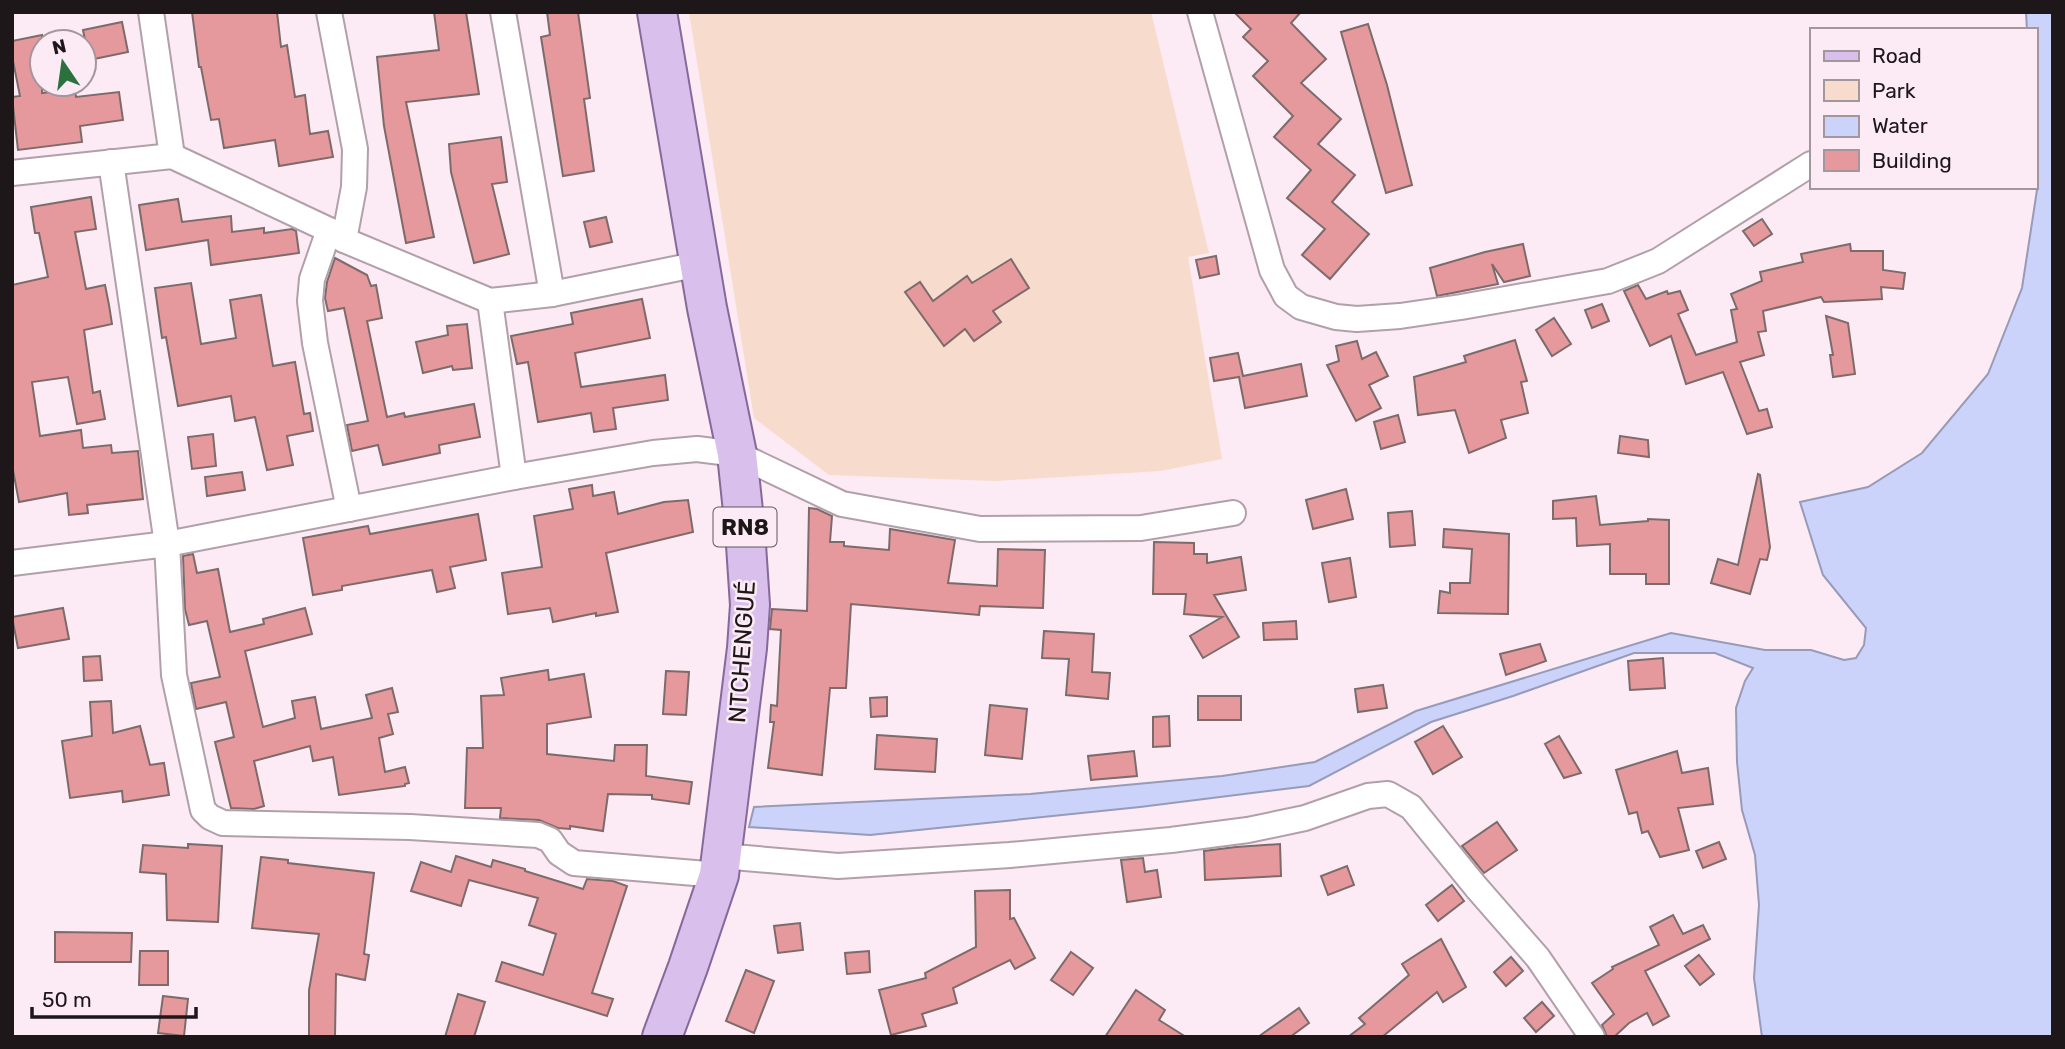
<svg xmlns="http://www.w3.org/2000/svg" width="2065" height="1049" font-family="Rubik,sans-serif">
  <rect width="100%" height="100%" fill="#fceaf4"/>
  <path fill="#f7dbcd" d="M689,12H1151L1209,253L1188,257L1222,459L1160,471L995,481L829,475L754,418Z"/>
  <path fill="#cbd3fb" stroke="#979bb8" stroke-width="2" d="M2026,12H2053V1037H1762L1754,978L1759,905L1755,855L1742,810L1737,762L1736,708L1745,681L1753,668L1715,653H1634L1513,696L1431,722L1309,786L1140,807L870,835L749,827L754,807L1030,794L1222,776L1315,762L1416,711L1671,633L1765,650H1811L1844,660L1856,658L1864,645L1866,628L1823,575L1800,502L1868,487L1922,453L1988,374L2022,288L2037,190L2035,30H2027Z"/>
  <g fill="#e6999d" stroke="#7d6b6b" stroke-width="2">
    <path d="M192,12H277L281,47L287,45L295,97L305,95L310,134L328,131L333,157L279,166L275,140L224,148L219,119L211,120L201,67H199Z"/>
    <path d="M434,12H466L479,94L406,102L434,237L406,243L384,126L377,57L439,50Z"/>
    <path d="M547,12H578L590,98L584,99L594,171L563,176L541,37L550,35Z"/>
    <path d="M1234,12H1301L1291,23L1326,59L1301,83L1341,119L1318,144L1355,175L1332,202L1369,234L1330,279L1302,255L1325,229L1287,198L1311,170L1274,137L1293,116L1253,76L1268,61L1243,37L1251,29Z"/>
    <path d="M122,22L128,52L89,60L83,30Z"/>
    <path d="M1368,24L1387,85L1412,185L1386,193L1341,32Z"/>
    <path d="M42,35V93L75,89L76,97L119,92L123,120L80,126L82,142L18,150L12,97L20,96L12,56V41Z"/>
    <path d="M501,137L507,182L492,184L509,254L474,263L451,172L449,144Z"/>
    <path d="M91,197L96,229L75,232L86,289L105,285L109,305L112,324L84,330L93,393L100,391L105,419L77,424L68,377L32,382L40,436L81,430L83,448L111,445L112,453L138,451L143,499L87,505L88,513L69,515L67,493L19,502L12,465V285L48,277L39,233H35L31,207Z"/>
    <path d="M178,199L182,222L231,216L232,232L264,228V233L292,229L296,231L299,253L211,265L208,240L146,250L139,205Z"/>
    <path d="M606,217L612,242L590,247L584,222Z"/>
    <path d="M1762,219L1772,234L1754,246L1743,231Z"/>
    <path d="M1523,244L1530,276L1504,282L1492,264L1498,284L1437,296L1430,268L1485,252Z"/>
    <path d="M1850,244L1851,251H1883V270L1905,273L1903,289L1881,287L1882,299L1824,302L1821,297L1763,311L1766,331L1758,332L1764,355L1740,362L1759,411L1767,409L1772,427L1747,434L1723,372L1686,384L1671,336L1650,346L1624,291L1638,285L1646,299L1667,291L1668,294L1680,291L1688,310L1678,314L1696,355L1737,342L1731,310L1737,309L1731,294L1762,281L1760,272L1803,262L1801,254Z"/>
    <path d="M1216,256L1219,274L1200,278L1196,260Z"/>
    <path d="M335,258L367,275L371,286L376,285L382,318L367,321L387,417L404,413L405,417L474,404L480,437L439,445L440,453L383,465L378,445L352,451L347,425L368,421L344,308L328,311L325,298L327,282Z"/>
    <path d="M1011,259L1029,288L993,311L1001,322L974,341L965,329L944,346L905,292L920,282L933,301L967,276L972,283Z"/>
    <path d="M191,283L201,344L236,338L230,300L261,295L273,366L295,362L304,414L310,413L313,431L287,436L293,465L267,470L255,417L235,421L231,396L178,406L166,337L162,338L155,288Z"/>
    <path d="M642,299L650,338L575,353L581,387L665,375L668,400L613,408L616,429L594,432L591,413L538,422L528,362L517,364L511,336L573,324L571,313Z"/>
    <path d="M1602,304L1609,321L1592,328L1585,310Z"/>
    <path d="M1826,316L1848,323L1855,374L1833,377L1830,355H1833Z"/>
    <path d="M1554,318L1571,344L1552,356L1536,330Z"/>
    <path d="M467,324L472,368L453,370L452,366L423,373L416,342L448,335L447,326Z"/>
    <path d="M1515,340L1527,381L1521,382L1528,413L1501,420L1506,438L1469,453L1455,410L1418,415L1414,377L1466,362L1464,356Z"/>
    <path d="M1357,341L1362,359L1376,352L1388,376L1369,385L1381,408L1356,421L1327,365L1339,361L1336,346Z"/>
    <path d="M1238,353L1243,376L1301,364L1307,396L1245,408L1239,377L1214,381L1210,358Z"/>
    <path d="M1398,415L1405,442L1381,449L1374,422Z"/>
    <path d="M213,434L216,466L192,469L188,437Z"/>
    <path d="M1620,436L1648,440L1649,457L1618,453Z"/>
    <path d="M242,472L245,490L207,496L205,477Z"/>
    <path d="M1758,474L1760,475L1770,547L1767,560L1760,559L1750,594L1711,583L1718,559L1738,565Z"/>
    <path d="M592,485L593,496L614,492L618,514L664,502L688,500L693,532L606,553L618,612L596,616V613L553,622L550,608L508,614L502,573L542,567L534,516L573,509L569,489Z"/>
    <path d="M1346,489L1353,519L1313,529L1306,500Z"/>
    <path d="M1596,496L1600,525L1648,521V519L1669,520V584H1646V574H1610V544L1577,546L1576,518L1553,519V501Z"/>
    <path d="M809,508L817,509L832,516L830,542H844V546L889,550L890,529L955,540L948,583L997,586L998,549L1045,550L1043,608L980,606L979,615L851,604L846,688H830L822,775L768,768L774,722H770L771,705L777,706L781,630L770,629L772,609L807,611Z"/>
    <path d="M1412,511L1415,545L1390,547L1388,513Z"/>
    <path d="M478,514L486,560L450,567L455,588L437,592L432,570L342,586V590L313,595L303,538L368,526L370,534Z"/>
    <path d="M1444,529L1509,534L1508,614L1438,613L1440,591L1450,593V583H1470L1472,549L1443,547Z"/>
    <path d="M1154,542L1194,543V554H1207V563L1241,557L1246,590L1214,595L1239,637L1203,658L1190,636L1222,617L1184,614L1186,594H1153Z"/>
    <path d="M193,554L197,573L218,569L230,632L264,624L263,619L305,608L312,634L245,651L263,727L295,718L292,701L315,697L321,729L372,718L366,695L392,688L398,712L388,714L393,734L379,738L385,772L405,767L409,783L405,784V786L339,795L333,757L313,761L310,746L254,761L264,806L254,809L231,808L215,742L234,737L226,702L196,709L191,683L220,677L207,621L189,625L185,609L183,556Z"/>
    <path d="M1350,558L1356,597L1329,602L1322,563Z"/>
    <path d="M63,608L69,639L18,648L12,617Z"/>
    <path d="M1296,621L1297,639L1264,640L1263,623Z"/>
    <path d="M1044,631L1094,634L1092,672L1110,673L1108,699L1066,695L1069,659L1042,658Z"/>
    <path d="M1540,644L1546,661L1506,675L1500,654Z"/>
    <path d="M100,656L102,680L84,681L83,657Z"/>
    <path d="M1663,658L1665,688L1630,690L1628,661Z"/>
    <path d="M548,670L549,680L584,674L591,717L547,724V754L614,761L615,745H647L646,776L692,782L689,804L652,799V795L608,794L603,831L570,826V829L558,828L539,820L500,818L501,808H465L467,748H483L481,696L504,695L501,678Z"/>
    <path d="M666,671L689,672L686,715L663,714Z"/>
    <path d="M1383,685L1387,708L1358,712L1355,689Z"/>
    <rect x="1198" y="696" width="43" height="24"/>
    <path d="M887,697V716L871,717L870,698Z"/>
    <path d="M111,701L113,733L140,726L150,765L164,763L169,795L123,802L122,791L70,798L62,741L92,736L90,702Z"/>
    <path d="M990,705L1027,709L1022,759L985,755Z"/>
    <path d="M1169,716L1170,746L1153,747V717Z"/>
    <path d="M1443,726L1462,757L1433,774L1415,742Z"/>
    <path d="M877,735L937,739L935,772L875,769Z"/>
    <path d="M1559,736L1581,773L1564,778L1545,744Z"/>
    <path d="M1134,751L1137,776L1091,780L1088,756Z"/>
    <path d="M1677,751L1682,773L1708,768L1713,804L1678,808L1689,850L1660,857L1648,831L1642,833L1637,812L1629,814L1616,770Z"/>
    <path d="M1497,822L1517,850L1484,873L1462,846Z"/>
    <path d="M1719,842L1726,859L1703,868L1696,851Z"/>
    <path d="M188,844L222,846L218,922L167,920L166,874L140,872L143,845L188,848Z"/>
    <path d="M1280,844L1281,876L1205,880L1204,851L1236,847Z"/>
    <path d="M456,856L491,867L493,860L525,869V871L583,889L587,879L613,881L627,886L592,993L613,999L607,1016L496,981L502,962L543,975L556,934L529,925L538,898L469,880L461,906L411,891L421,862L451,872Z"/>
    <path d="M261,857L288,860V863L374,873L364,954L369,955L365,980L336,974L335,1037H309V990L319,934L252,928Z"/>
    <path d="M1143,858L1145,872L1157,870L1161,897L1127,902L1121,860Z"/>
    <path d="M1347,866L1354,885L1328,895L1321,876Z"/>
    <path d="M1452,885L1464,901L1438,921L1426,905Z"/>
    <path d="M1010,890V919L1014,918L1035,958L1015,969L1010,960L953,988L957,1003L922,1014L926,1026L891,1035L879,990L926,978L925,973L976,947L975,891Z"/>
    <path d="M1673,915L1683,934L1703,925L1710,939L1645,971L1669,1016L1653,1025L1647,1013L1629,1023L1614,1037H1607L1602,1025L1614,1014L1592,983L1613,969L1612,967L1659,945L1650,927Z"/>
    <path d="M800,923L803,950L778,953L774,926Z"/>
    <path d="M55,932L132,933L131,962H55Z"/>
    <path d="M1441,939L1466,987L1443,1002L1437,992L1382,1037H1348L1365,1024L1359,1018L1409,975L1402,964Z"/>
    <path d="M140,951H168V985H139Z"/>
    <path d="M869,951L870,972L847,974L845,953Z"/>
    <path d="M1071,952L1093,968L1073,995L1051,980Z"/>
    <path d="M1699,955L1714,974L1700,985L1685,966Z"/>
    <path d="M1511,957L1523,971L1506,986L1494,972Z"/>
    <path d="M746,970L774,981L754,1033L726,1021Z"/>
    <path d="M1136,990L1165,1010L1159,1020L1186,1037H1105Z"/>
    <path d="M458,994L485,1002L474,1037H445Z"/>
    <path d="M163,996L188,999L184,1036L158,1033Z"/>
    <path d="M1542,1002L1554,1016L1536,1032L1524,1018Z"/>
    <path d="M1299,1008L1309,1023L1290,1037H1258Z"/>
  </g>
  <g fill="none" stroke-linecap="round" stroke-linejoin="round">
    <defs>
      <g id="street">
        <path d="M151,12L172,156"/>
        <path d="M329,12L355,149L354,187L344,240"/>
        <path d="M503,12L552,294"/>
        <path d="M1200,12L1272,270L1286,296L1301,307L1336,317L1357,319L1400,316L1461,307L1608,281L1658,261L1811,164"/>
        <path d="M111,162L167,544L514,477L653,453L697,449L737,454L842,504L980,529L1141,528L1233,513"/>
        <path d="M12,173L172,156L329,230L344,240L490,301L552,294L699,264"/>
        <path d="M329,230L312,279L310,301L315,343L349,509"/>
        <path d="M490,301L514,477"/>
        <path d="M12,563L167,544L174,675L203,810L210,817L223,823L410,827L538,835L550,840L559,853L574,863L719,875"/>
        <path d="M722,856L838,866L1010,855L1171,840L1248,830L1305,818L1368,796L1388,794L1411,807L1476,887L1538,958L1592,1037"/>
      </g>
      <path id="primary" d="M657,12L707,308L737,454L745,530L750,605L747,648L719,875L688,967L662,1037"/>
    </defs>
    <use href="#street" stroke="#b1a0a9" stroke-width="28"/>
    <use href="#primary" stroke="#86689a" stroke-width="42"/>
    <use href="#street" stroke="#fff" stroke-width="24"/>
    <use href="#primary" stroke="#d8bfec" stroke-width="38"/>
  </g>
  <g text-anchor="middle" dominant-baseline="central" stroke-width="5" stroke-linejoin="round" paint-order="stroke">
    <rect fill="#fceaf4" stroke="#60565b" stroke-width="2" x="713.5" y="507.5" width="63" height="39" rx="5"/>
    <g font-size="23" font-weight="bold" fill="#1d171a">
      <text x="745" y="527">RN8</text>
    </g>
    <g font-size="24" fill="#1d171a" stroke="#fceaf4">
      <text transform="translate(742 652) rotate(-86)">NTCHENGUÉ</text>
    </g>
  </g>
  <rect width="2065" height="1049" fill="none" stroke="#1d171a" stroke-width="28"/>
  <rect x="1810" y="28" width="228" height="161" fill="#fceaf4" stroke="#a3969d" stroke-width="2"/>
  <rect x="1824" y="51" width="35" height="10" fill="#d8bfec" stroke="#a3969d" stroke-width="2"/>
  <text x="1872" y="63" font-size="21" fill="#1d171a">Road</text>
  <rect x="1824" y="80" width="35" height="21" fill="#f7dbcd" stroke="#a3969d" stroke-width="2"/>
  <text x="1872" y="98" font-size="21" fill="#1d171a">Park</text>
  <rect x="1824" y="116" width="35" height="21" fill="#cbd3fb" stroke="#a3969d" stroke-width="2"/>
  <text x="1872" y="133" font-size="21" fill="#1d171a">Water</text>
  <rect x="1824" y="150" width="35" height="21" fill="#e6999d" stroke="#a3969d" stroke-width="2"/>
  <text x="1872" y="168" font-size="21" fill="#1d171a">Building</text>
  <g transform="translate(63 63) rotate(347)"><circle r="33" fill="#fceaf4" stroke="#a3969d" stroke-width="2"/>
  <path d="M0-5L12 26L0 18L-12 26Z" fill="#2a713e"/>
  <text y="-10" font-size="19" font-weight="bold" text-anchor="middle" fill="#1d171a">N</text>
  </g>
  <path d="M32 1007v10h164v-10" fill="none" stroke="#1d171a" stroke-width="3.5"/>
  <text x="42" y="1007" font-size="21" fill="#1d171a" stroke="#fceaf4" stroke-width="5" paint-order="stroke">50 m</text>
</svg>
